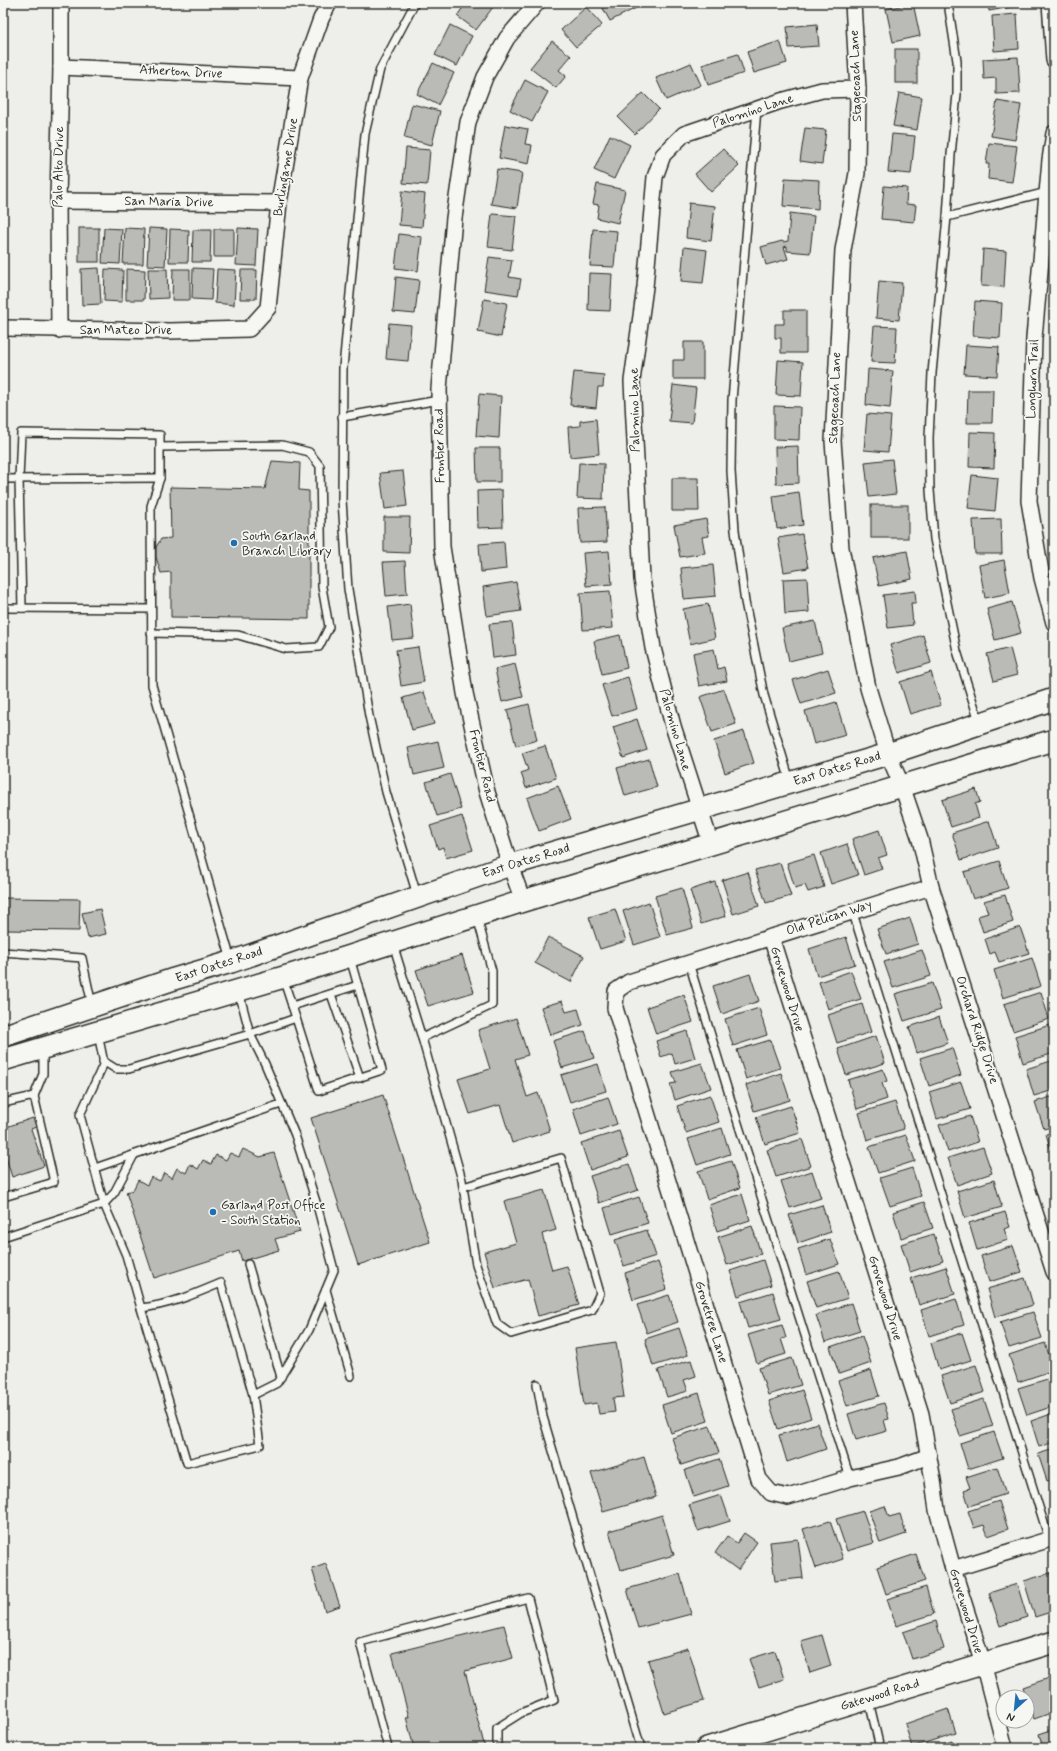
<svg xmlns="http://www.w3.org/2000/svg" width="1057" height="1751" font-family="Mynerve,sans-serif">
  <rect width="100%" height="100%" fill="#eeeeea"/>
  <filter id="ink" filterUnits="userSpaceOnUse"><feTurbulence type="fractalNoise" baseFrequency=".025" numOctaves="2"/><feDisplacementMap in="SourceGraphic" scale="8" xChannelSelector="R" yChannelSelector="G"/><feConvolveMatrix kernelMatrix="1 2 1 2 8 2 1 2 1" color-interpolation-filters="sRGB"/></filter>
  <g filter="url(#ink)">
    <g fill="#babab7" stroke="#2b2b2b">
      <path d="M466,3H496L476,30L457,16Z"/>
      <path d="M600,3H638L640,6L610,21Z"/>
      <path d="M913,3L920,36L893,42L886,9Z"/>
      <path d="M988,3H1017V6L989,11Z"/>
      <path d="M586,7L602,25L576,47L561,30Z"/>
      <path d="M1017,14L1019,49L994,51L992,16Z"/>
      <path d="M817,24L819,46L789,48L787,27Z"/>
      <path d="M450,25L472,36L457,66L435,55Z"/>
      <path d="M552,41L571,56L559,70L566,76L556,88L530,68Z"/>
      <path d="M780,41L787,63L754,73L747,52Z"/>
      <rect x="895" y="49" width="22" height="34"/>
      <path d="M738,54L744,73L708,85L702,65Z"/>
      <path d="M1018,57L1020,93L996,94V78L984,79L983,59Z"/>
      <path d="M433,63L454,73L438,105L417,94Z"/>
      <path d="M691,63L701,85L666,100L656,78Z"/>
      <path d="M525,80L548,92L532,122L510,110Z"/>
      <path d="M643,93L659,109L635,134L618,117Z"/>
      <path d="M899,93L922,97L917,130L893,126Z"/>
      <path d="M997,101L1021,105L1015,140L991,136Z"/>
      <path d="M412,104L440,111L432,145L404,138Z"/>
      <path d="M505,125L528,129L525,144L532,145L529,164L499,158Z"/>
      <path d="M805,128L826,130L822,164L800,161Z"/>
      <path d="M892,134L915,136L911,174L888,172Z"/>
      <path d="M610,135L630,145L614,179L594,170Z"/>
      <path d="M989,143L1017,146L1012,182L988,179L989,164H986Z"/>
      <path d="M406,148L430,150L427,185L403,183Z"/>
      <path d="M723,149L739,166L711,192L695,174Z"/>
      <path d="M497,169L522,173L517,208L491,204Z"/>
      <path d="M785,178L819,180L818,209L783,206Z"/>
      <path d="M597,184L625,190L618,223L597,218L599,205L593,204Z"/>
      <path d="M884,186L907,188L906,204L916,205L914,222L881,219Z"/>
      <path d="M402,191L425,194L422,227L399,225Z"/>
      <path d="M689,203L715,206L711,241L686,238Z"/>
      <path d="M790,213L814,216L810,253L787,251V246L784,247L788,259L766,265L761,247L782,241L783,242L788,241Z"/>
      <path d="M492,214L516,216L512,250L488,247Z"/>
      <rect x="79" y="228" width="20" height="34"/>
      <path d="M104,228L122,229L120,264L102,263Z"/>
      <path d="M125,228L144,229L143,264H123Z"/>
      <path d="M149,228L167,229L165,266L147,265Z"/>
      <path d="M238,228L258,229L256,266L236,265Z"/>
      <path d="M170,229L189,230L188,262H169Z"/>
      <rect x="214" y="229" width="20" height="28"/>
      <path d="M593,229L617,231L614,267L590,266Z"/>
      <path d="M193,230H211L210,262H192Z"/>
      <path d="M399,234L422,237L418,271L395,268Z"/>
      <path d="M684,247L707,250L703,283L681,281Z"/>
      <path d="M983,249L1006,251L1004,287L981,286Z"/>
      <path d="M489,257L512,260L509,277L521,279L518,295L484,290Z"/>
      <path d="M99,268L101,304L82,305L81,269Z"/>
      <path d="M193,268L213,269L211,300L192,299Z"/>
      <path d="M105,269L123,270L122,302L104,301Z"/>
      <path d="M126,269L145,270L144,300H126Z"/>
      <path d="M148,269H167L168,298L149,299Z"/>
      <path d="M173,269H190V300H172Z"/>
      <path d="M217,269L236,270L234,305L215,303Z"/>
      <path d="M241,270H257L256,299H240Z"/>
      <path d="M589,273L612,274L610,311L588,310Z"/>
      <path d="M396,277L419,280L415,314L393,312Z"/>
      <path d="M879,281L902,283L899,320L876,318Z"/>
      <path d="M484,299L507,303L501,337L478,332Z"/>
      <path d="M975,301L1002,303L1000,338L973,336Z"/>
      <path d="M784,310H806V353H781V338H775V324H784Z"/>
      <path d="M389,323L411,325L408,361L386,359Z"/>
      <path d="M874,326L897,327L895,363L871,362Z"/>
      <path d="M684,342H703V379H673V360H684Z"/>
      <path d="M966,345L999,347L997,376L964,374Z"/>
      <path d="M778,360L803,362L801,396L776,395Z"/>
      <path d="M868,369L893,371L890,408L866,405Z"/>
      <path d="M574,372L604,375L603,387H598L596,408L570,405Z"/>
      <path d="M673,385L696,388L692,423L669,421Z"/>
      <path d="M968,390H993L992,423H967Z"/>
      <path d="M479,394L501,396L499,438L476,436Z"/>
      <path d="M774,406L800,407L799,440L774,439Z"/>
      <path d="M867,414L891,416L888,452L864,450Z"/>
      <path d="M596,419L599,454L570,457L568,427L580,426V421Z"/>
      <path d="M970,432L995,433L994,468L969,467Z"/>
      <path d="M798,446L799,483L776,484L775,447Z"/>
      <path d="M476,448H500V482H477Z"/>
      <path d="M892,459L896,494L869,497L865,462Z"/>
      <path d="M272,461L300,463L299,490L309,491V619L171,617V572L161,573L156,557V547L161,539L171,538L170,487L265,489Z"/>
      <path d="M579,463L604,464L603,499L577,498Z"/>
      <path d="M403,471L407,506L385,509L380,473Z"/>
      <path d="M972,475L998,478L995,511L968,508Z"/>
      <path d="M672,478H698L699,511H672Z"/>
      <path d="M502,490L503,527L478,528L477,491Z"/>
      <path d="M799,492L803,525L777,529L773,496Z"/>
      <rect x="871" y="505" width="37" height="33"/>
      <path d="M605,507L607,542L580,543L578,508Z"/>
      <path d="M384,517H410L409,553L384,552Z"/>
      <path d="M706,519L709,536L702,537L705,553L680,557L674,525Z"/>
      <path d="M1001,519L1002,554H975L973,520Z"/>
      <path d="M802,534L808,568L784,572L778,538Z"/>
      <path d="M504,542L506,569L481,572L479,544Z"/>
      <path d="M609,551L612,584L586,586L583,553Z"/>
      <path d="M907,551L912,579L879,586L873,558Z"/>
      <path d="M1004,560L1010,593L985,598L979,565Z"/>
      <path d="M405,561L407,594L386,596L383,562Z"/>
      <path d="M713,565L716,596L684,599L681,568Z"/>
      <path d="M807,578L809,612L785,614L783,579Z"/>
      <path d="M516,582L521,611L487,616L483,587Z"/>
      <path d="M610,591L613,628L583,630L580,593Z"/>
      <path d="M915,591L916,603H911L913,625L888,628L883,595Z"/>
      <path d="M1012,602L1021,633L995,640L987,609Z"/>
      <path d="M410,604L414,638L392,640L388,607Z"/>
      <path d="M708,604L715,638L690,644L683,609Z"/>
      <path d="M815,621L822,653L789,661L782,628Z"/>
      <path d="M512,622L516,655L493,658L489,624Z"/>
      <path d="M620,635L627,668L602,674L594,641Z"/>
      <path d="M923,635L931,663L899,673L890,645Z"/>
      <path d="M418,647L424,682L401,686L396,650Z"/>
      <path d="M1010,648L1017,675L994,681L987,654Z"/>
      <path d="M714,649L718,669L724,667L727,681L699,686L693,653Z"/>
      <path d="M515,664L523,697L502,702L495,669Z"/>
      <path d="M828,669L836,693L801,704L793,680Z"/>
      <path d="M931,672L941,705L910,714L900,682Z"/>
      <path d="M628,677L637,709L612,716L602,685Z"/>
      <path d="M724,689L736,724L712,732L700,697Z"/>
      <path d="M424,692L434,724L412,730L403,698Z"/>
      <path d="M836,702L846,735L814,744L805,711Z"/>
      <path d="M529,704L537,740L516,746L507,710Z"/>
      <path d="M637,719L647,750L623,758L613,727Z"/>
      <path d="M744,731L754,763L725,773L714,741Z"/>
      <path d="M438,741L444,768L414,775L408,748Z"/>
      <path d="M545,746L556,778L526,788L521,773L528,770L522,753Z"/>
      <path d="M649,759L657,787L625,796L617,768Z"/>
      <path d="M450,774L461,809L437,816L426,782Z"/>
      <path d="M558,786L571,819L539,831L527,798Z"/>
      <path d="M976,789L980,802L975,804L979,818L951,827L942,800Z"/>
      <path d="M462,816L473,850L446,858L443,847L438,849L430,826Z"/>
      <path d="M989,821L998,848L961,860L952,833Z"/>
      <path d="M879,830L887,855L878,858L882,869L864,875L852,839Z"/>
      <path d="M847,844L858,875L831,884L821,853Z"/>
      <path d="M814,855L824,887L808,892L805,885L795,888L787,863Z"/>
      <path d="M999,861L1008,888L973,899L964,872Z"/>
      <path d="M780,863L791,896L766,903L755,870Z"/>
      <path d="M748,872L759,906L733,914L722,880Z"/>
      <path d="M715,882L726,916L701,924L690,890Z"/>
      <path d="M682,888L693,928L667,935L655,896Z"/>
      <path d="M1005,895L1013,922L983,932L978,916L988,913L984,901Z"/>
      <path d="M3,898L80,899L79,931L3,930Z"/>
      <path d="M649,902L660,937L634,945L623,911Z"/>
      <path d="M100,909L106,934L88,938L82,913Z"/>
      <path d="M615,909L626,941L600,949L589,917Z"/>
      <path d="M910,918L918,944L886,954L877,929Z"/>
      <path d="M1020,927L1029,953L999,962L995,952L990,954L985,939Z"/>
      <path d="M548,937L584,956L571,982L535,963Z"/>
      <path d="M846,937L855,964L817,976L809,949Z"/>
      <path d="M922,950L931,976L893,988L884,962Z"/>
      <path d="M462,955L474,992L428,1006L416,970Z"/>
      <path d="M1032,958L1041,986L1003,998L994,970Z"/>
      <path d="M851,971L861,999L828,1009L819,982Z"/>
      <path d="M750,974L759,1001L722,1014L713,986Z"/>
      <path d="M932,983L941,1010L904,1021L895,994Z"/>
      <path d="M1041,992L1049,1019L1013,1031L1004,1004Z"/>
      <path d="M684,995L693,1022L656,1034L647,1007Z"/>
      <path d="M562,1001L566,1012L578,1009L583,1025L550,1035L541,1007Z"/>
      <path d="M862,1004L871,1032L837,1043L828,1015Z"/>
      <path d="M759,1008L767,1035L733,1046L725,1019Z"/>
      <path d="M939,1017L948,1043L917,1053L909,1027Z"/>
      <path d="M516,1018L528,1055L515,1059L527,1097L538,1093L550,1131L512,1143L500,1105L470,1114L458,1079L490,1069L478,1030Z"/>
      <path d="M1053,1024L1054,1053L1023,1063L1015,1036Z"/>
      <path d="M585,1031L594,1058L562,1068L553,1041Z"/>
      <path d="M687,1031L695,1058L675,1064L672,1053L661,1057L656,1041Z"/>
      <path d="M876,1036L885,1063L846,1075L838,1049Z"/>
      <path d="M770,1040L780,1068L746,1079L737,1050Z"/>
      <path d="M952,1048L961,1075L929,1086L920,1058Z"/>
      <path d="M1054,1060V1090L1034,1096L1026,1069Z"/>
      <path d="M702,1063L711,1088L675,1100L670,1084L676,1083L672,1072Z"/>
      <path d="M598,1064L606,1091L570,1102L561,1075Z"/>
      <path d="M883,1069L887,1081L882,1083L887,1099L857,1109L848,1080Z"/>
      <path d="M781,1073L790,1100L754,1111L746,1085Z"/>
      <path d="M961,1082L970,1109L937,1119L929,1092Z"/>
      <path d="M383,1095L430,1242L358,1265L311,1118Z"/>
      <path d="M710,1095L719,1122L686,1133L677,1106Z"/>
      <path d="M1054,1096V1126L1044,1129L1035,1102Z"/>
      <path d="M608,1097L617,1124L581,1136L573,1109Z"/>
      <path d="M895,1102L904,1129L867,1140L859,1113Z"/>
      <path d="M791,1106L800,1133L765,1144L756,1117Z"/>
      <path d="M970,1116L978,1142L948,1152L939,1125Z"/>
      <path d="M33,1118L36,1127L31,1129L44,1166L12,1177L3,1148V1128Z"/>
      <path d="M722,1128L730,1154L697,1165L688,1139Z"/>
      <path d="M619,1131L628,1157L590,1170L581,1143Z"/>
      <path d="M1054,1132V1161L1046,1134Z"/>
      <path d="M906,1135L915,1161L878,1173L869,1147Z"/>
      <path d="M802,1139L811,1166L776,1177L767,1150Z"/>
      <path d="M983,1147L992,1173L957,1185L948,1158Z"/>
      <path d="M243,1149L260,1157L274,1153L300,1232L275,1239L279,1250L242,1261L239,1251L154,1278L126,1192L133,1190L138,1180L147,1185L151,1177L160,1181L164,1173L172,1178L177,1168L186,1173L190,1164L198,1169L203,1160L211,1164L216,1155L226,1160L230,1153L239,1157Z"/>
      <path d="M731,1161L740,1188L707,1199L698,1171Z"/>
      <path d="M629,1164L638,1190L599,1203L590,1176Z"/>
      <path d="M912,1168L921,1196L890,1206L880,1178Z"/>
      <path d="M812,1171L821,1198L790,1208L781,1181Z"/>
      <path d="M994,1180L1002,1207L965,1218L957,1191Z"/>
      <path d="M544,1190L556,1230L542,1234L552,1270L567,1266L579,1305L538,1316L528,1279L495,1288L484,1252L516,1243L504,1201Z"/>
      <path d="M742,1194L750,1220L717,1231L709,1205Z"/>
      <path d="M639,1197L648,1223L612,1234L604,1208Z"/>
      <path d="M924,1202L933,1228L901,1238L893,1212Z"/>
      <path d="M822,1205L831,1232L798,1243L789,1215Z"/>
      <path d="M1005,1212L1010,1227L1004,1229L1008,1240L977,1250L969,1223Z"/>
      <path d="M752,1226L761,1254L727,1265L718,1237Z"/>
      <path d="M647,1230L656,1256L624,1266L615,1240Z"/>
      <path d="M934,1234L943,1261L910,1272L901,1244Z"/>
      <path d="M830,1239L839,1264L806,1275L798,1249Z"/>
      <path d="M1013,1246L1022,1272L989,1282L981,1256Z"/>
      <path d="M763,1260L771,1285L738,1296L730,1271Z"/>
      <path d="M658,1262L667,1289L633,1300L625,1273Z"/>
      <path d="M946,1267L955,1294L919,1305L911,1278Z"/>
      <path d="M839,1271L848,1298L816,1308L807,1281Z"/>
      <path d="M1025,1278L1033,1305L995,1317L987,1289Z"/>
      <path d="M773,1292L781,1319L748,1328L740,1302Z"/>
      <path d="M669,1295L678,1322L647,1333L637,1305Z"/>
      <path d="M956,1299L964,1325L929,1336L921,1310Z"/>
      <path d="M851,1303L860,1331L825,1342L816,1315Z"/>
      <path d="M1033,1312L1042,1338L1009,1348L1000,1322Z"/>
      <path d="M782,1325L786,1338L781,1339L786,1354L757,1363L748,1335Z"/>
      <path d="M679,1328L688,1355L653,1366L645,1339Z"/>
      <path d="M962,1333L971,1360L939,1370L931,1343Z"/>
      <path d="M862,1336L871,1363L839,1374L830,1347Z"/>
      <path d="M616,1342L624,1397L613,1398L615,1412L599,1414L597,1403L584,1405L575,1348Z"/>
      <path d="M1045,1343L1054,1370L1018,1382L1009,1355Z"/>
      <path d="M792,1358L801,1385L768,1395L759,1368Z"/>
      <path d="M691,1360L696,1376L684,1380L688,1391L667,1397L658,1370Z"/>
      <path d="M976,1365L985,1392L950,1403L941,1376Z"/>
      <path d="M871,1370L879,1396L847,1406L838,1381Z"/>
      <path d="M1054,1377V1406L1027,1415L1018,1388Z"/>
      <path d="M802,1390L811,1418L778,1429L769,1401Z"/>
      <path d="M699,1393L708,1421L671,1433L662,1405Z"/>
      <path d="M984,1399L993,1426L960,1436L951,1409Z"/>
      <path d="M884,1403L889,1419L884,1420L887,1431L856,1440L848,1414Z"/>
      <path d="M1054,1413V1442L1039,1447L1031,1421Z"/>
      <path d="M817,1423L826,1449L787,1462L779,1435Z"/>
      <path d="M710,1426L719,1453L681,1465L672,1438Z"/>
      <path d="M994,1432L1003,1458L968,1469L960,1443Z"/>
      <path d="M1054,1449V1479L1047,1481L1038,1454Z"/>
      <path d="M644,1457L656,1497L603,1512L591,1473Z"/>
      <path d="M719,1459L728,1486L694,1497L685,1470Z"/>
      <path d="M997,1467L1006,1494L969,1506L964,1490L970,1488L966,1477Z"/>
      <path d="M1054,1485V1501L1050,1487Z"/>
      <path d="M721,1495L730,1521L698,1531L689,1505Z"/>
      <path d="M999,1501L1008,1529L988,1536L984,1525L974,1528L968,1511Z"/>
      <path d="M885,1506L889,1517L900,1514L906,1534L880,1543L869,1511Z"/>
      <path d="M863,1511L874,1543L847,1551L836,1519Z"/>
      <path d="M662,1515L674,1555L621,1570L609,1531Z"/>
      <path d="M830,1521L843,1559L816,1568L803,1529Z"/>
      <path d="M744,1533L757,1542L738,1570L715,1553L727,1536L737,1543Z"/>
      <path d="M798,1539L803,1578L775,1581L770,1542Z"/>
      <path d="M916,1554L925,1581L886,1594L877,1567Z"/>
      <path d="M326,1564L340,1606L325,1611L312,1569Z"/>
      <path d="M1050,1573L1054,1585V1611L1035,1617L1024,1581Z"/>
      <path d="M680,1574L691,1614L638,1628L627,1589Z"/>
      <path d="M1017,1584L1027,1617L1000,1626L989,1593Z"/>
      <path d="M926,1587L934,1614L896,1626L887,1599Z"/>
      <path d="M936,1621L944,1649L912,1659L903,1632Z"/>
      <path d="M504,1625L513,1658L465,1671L485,1748H414L406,1717H409L392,1653Z"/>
      <path d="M822,1635L831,1666L810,1673L801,1641Z"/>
      <path d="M688,1648L704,1701L664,1713L648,1660Z"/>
      <path d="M775,1651L784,1679L759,1687L749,1659Z"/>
      <path d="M1052,1677L1054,1684V1712L1034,1719L1023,1687Z"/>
      <path d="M948,1709L956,1733L912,1747L905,1724Z"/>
      <path d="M1054,1729V1748H1043L1039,1734Z"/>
      <path d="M952,1741L954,1748H931Z"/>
    </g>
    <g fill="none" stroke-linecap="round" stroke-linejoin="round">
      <defs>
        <g id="lane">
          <path d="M415,3L380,69L365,134L343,368L342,500L348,589L369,716L386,792L417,895"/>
          <path d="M948,3L957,61V94L951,155L947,217L932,373L929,438L930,490L934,539L945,593L957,651L979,721"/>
          <path d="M757,109L732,400L731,471L735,530L745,602L764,695L790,781"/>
          <path d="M947,217L1047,192"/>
          <path d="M342,417L439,400"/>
          <path d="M3,479L160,478"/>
          <path d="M3,608L151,609"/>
          <path d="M22,608L19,479L21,433L160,435V478L151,506L152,685L231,960"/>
          <path d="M151,633L238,635L286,649L319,647L329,627L322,587L320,466L309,452L282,445L160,447"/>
          <path d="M852,910L1049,1539"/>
          <path d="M393,944L422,1038L492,1005V971L477,917"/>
          <path d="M3,952L82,958L92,1005"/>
          <path d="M689,963L732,1104L850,1478"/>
          <path d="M283,978L296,1018"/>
          <path d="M331,994L360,1078"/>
          <path d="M292,1006L358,985"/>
          <path d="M98,1034L104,1063L80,1115L104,1204"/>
          <path d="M422,1038L462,1180L463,1187L476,1265L497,1324L511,1334L592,1310L600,1293L561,1158L463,1187"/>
          <path d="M103,1061L116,1069H129L250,1034L296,1018L319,1091L382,1070L350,958"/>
          <path d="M3,1103L34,1096"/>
          <path d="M95,1168L281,1104"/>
          <path d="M3,1193L7,1196L54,1182L34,1096L43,1074V1050"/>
          <path d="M104,1204L114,1193L134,1155"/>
          <path d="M3,1237L104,1204L126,1255L141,1308C169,1305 195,1294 221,1283L253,1395L277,1383L309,1330L334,1270L317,1205L295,1135L265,1064L250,1034L239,992"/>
          <path d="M248,1264L281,1377"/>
          <path d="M326,1290L351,1376"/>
          <path d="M141,1308L187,1463L260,1445L253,1395"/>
          <path d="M537,1384L543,1417L641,1748"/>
          <path d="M869,1701L880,1748"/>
          <path d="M388,1748L360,1642L528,1598L554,1700L521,1713L497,1728V1748"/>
        </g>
        <g id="street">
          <path d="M853,3L858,89L857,173L843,250L833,441L841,548L868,688L888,754L902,786L920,839L931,887L1054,1272"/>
          <path d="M1050,3L1054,60"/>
          <path d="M61,67L300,78"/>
          <path d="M1054,133L1050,160L1034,338L1029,501L1042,578L1054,623"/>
          <path d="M58,201L279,203"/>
          <path d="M3,328L170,331L249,329L268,308L279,203L300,78L321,19L329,3"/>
          <path d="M59,330L58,201L61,67V3"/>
          <path d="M711,844L673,726L653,648L642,579L632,381L645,287L655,177L663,155L684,134L781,101L822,90L858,89"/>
          <path d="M523,901L510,865L487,792L465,693L442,547L439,389L454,218L468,122L485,77L507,38L537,3"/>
          <path d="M771,937L921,1414L933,1480L937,1510L953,1569L983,1663L1005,1748"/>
          <path d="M929,1456L899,1467L850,1478L788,1497L771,1493L759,1479L615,1008L616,991L629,982L931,887"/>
          <path d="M953,1569L1054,1538"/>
        </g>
        <g id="secondary">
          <path d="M3,1036L174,979L231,962L510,865L888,754L1054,699"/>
          <path d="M3,1060L294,974L523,901L1054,740"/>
          <path d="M707,1748L1054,1642"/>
        </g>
      </defs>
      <use href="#lane" stroke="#2b2b2b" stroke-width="10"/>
      <use href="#street" stroke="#2b2b2b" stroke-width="18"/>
      <use href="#secondary" stroke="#2b2b2b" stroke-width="24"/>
      <use href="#lane" stroke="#f6f6f2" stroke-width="7"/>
      <use href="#street" stroke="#f6f6f2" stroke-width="15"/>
      <use href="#secondary" stroke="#f6f6f2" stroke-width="21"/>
    </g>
  </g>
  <g fill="#1f6fb2" stroke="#f6f6f2" stroke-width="1.5">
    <circle cx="234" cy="543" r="4"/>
    <circle cx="213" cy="1212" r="4"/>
  </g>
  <g text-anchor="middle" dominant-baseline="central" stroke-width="3.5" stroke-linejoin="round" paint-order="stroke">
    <g font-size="13" fill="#2b2b2b" stroke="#f6f6f2">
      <text transform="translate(181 72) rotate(3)">Atherton Drive</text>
      <text transform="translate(856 76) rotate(-92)">Stagecoach Lane</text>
      <text transform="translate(753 111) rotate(-18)">Palomino Lane</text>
      <text transform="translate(59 167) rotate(-89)">Palo Alto Drive</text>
      <text transform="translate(286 167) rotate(-81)">Burlingame Drive</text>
      <text transform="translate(169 202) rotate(1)">San Maria Drive</text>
      <text x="126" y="330">San Mateo Drive</text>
      <text transform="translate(1033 379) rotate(-88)">Longhorn Trail</text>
      <text transform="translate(835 398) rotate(-88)">Stagecoach Lane</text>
      <text transform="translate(635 410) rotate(-91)">Palomino Lane</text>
      <text transform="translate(440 446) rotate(-91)">Frontier Road</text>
      <text transform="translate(675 730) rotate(74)">Palomino Lane</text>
      <text transform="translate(482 766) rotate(76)">Frontier Road</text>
      <text transform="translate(837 769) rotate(-17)">East Oates Road</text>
      <text transform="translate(526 861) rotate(-17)">East Oates Road</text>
      <text transform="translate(829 918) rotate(-18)">Old Pelican Way</text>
      <text transform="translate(219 965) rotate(-18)">East Oates Road</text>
      <text transform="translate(787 989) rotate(73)">Grovewood Drive</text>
      <text transform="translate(977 1030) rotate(72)">Orchard Ridge Drive</text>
      <text transform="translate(885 1298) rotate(73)">Grovewood Drive</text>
      <text transform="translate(711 1322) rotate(73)">Grovetree Lane</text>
      <text transform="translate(966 1611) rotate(73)">Grovewood Drive</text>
      <text transform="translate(880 1695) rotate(-17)">Gatewood Road</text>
    </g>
    <g font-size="13" fill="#2b2b2b" stroke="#f6f6f2" text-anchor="start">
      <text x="242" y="536">South Garland<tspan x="242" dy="15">Branch Library</tspan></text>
      <text x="221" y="1205">Garland Post Office<tspan x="221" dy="15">- South Station</tspan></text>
    </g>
  </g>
  <rect width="1057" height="1751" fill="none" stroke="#f6f6f2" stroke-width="16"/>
  <rect x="8" y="8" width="1041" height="1735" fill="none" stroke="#2b2b2b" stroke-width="1.5" filter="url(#ink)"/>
  <g transform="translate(1015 1709) rotate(207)"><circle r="19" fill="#f6f6f2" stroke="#a5a5a2"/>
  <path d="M0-3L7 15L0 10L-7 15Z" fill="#1f6fb2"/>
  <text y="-6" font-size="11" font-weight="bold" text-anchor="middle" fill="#2b2b2b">N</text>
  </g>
</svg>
